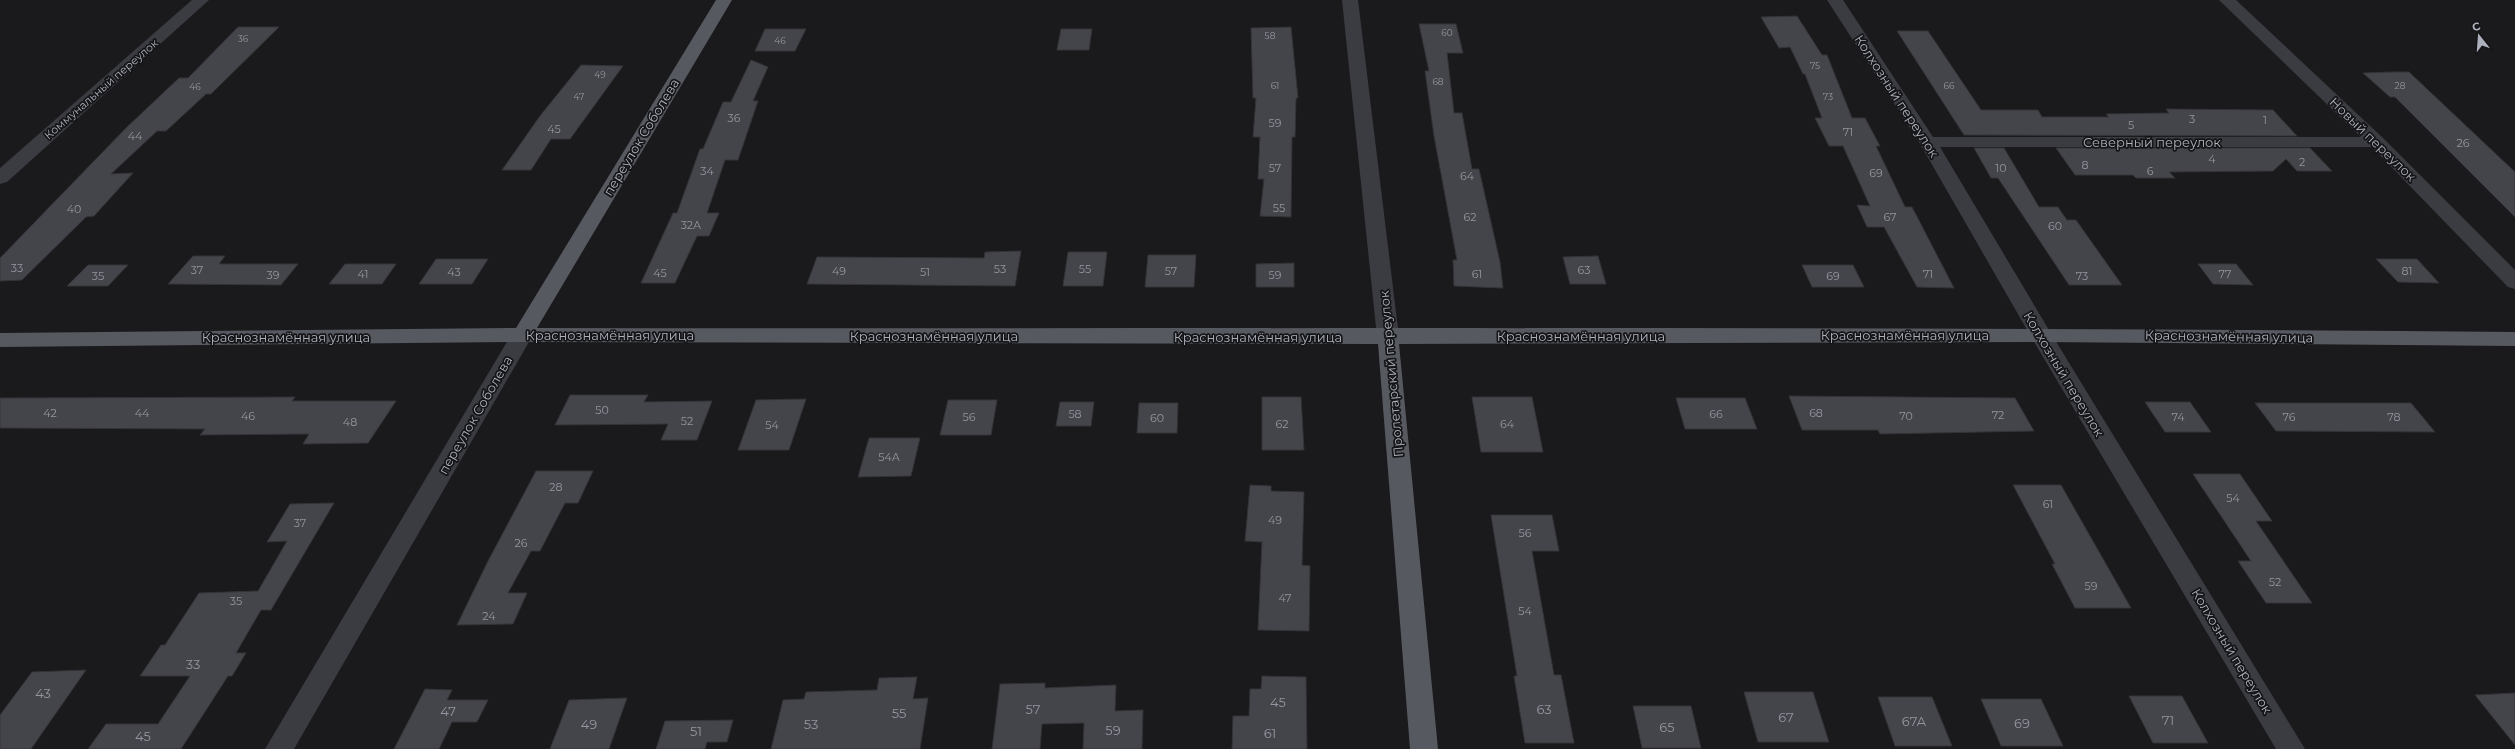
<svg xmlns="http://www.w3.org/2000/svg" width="2515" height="749" font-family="Montserrat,sans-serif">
  <rect width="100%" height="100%" fill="#1a1a1d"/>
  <g fill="#44454a" stroke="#343438">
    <path d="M1797,16L1822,55H1827L1852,118H1865L1880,146H1876L1905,207H1912L1954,288L1917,287L1884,227H1867L1857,205L1870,206L1843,146H1829L1815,118H1822L1805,74H1803L1790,47L1779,48L1761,17Z"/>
    <path d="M1419,24H1456L1463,53H1447L1454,113H1462L1472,169H1479L1500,262L1503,288L1454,286L1453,260H1457L1434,136L1425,71H1429Z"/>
    <path d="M238,27H279L211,94H206L166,131H157L111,174L133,173L94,216L86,217L22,280L0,281V258L126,128L179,78H188Z"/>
    <path d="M1291,27L1298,98H1296L1295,137H1292L1291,217L1260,216L1264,179H1258L1260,137H1253L1256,98H1253L1251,28Z"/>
    <path d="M765,29H806L795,51H755Z"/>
    <path d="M1061,29H1092L1089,50H1057Z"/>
    <path d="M1897,31H1928L1981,110H2038L2042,117H2109L2106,114L2169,113L2166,109L2273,110L2297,136L1964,135Z"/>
    <path d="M751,60L768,67L753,101H758L738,160H725L707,213H719L709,236H697L675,283H641L673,213H677L700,149H703L723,102H731Z"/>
    <path d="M581,65L623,66L570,139H551L531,170H502L540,116Z"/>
    <path d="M2392,72H2409L2515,172V217L2395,97H2390L2363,73Z"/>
    <path d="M1974,148H2004L2039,207H2058L2067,220H2076L2122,285H2069L1998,178H1991Z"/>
    <path d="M2056,148H2310L2332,171H2297L2286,159L2273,171L2169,172L2175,178H2136L2133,175H2075Z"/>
    <path d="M1021,251L1015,286L807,284L817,257L984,258L985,252Z"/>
    <path d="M1068,252H1107L1103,286H1063Z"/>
    <path d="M1148,255H1196L1194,287H1145Z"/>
    <path d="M193,256H225L219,264H298L281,285L168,284Z"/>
    <path d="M1598,256L1606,284H1570L1563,257Z"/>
    <path d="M436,259H488L472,284H419Z"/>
    <path d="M2376,259H2417L2439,283L2398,282Z"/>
    <path d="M1294,263V287H1256V264Z"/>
    <path d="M345,264H396L382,284H329Z"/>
    <path d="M2198,264H2236L2253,285L2213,284Z"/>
    <path d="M88,265H128L108,286H67Z"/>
    <path d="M1802,265H1853L1864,287H1812Z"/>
    <path d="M570,395H648L644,402L712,401L697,440H661L668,424L555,425Z"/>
    <path d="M1789,396L2015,398L2034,431L1880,434L1878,430H1802Z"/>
    <path d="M295,397L292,401H396L368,443L303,444L309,434L200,435L205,429L0,428V398Z"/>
    <path d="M1262,397H1301L1304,450H1262Z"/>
    <path d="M1472,397H1532L1543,452H1481Z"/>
    <path d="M1676,398H1745L1757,429H1685Z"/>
    <path d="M806,399L789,450H738L756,400Z"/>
    <path d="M948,400H997L991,435H940Z"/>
    <path d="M1060,402H1094L1091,426H1056Z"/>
    <path d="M2145,402H2190L2211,432H2165Z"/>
    <path d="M1139,403H1178L1177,433H1137Z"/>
    <path d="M2255,403H2411L2435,432L2276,431Z"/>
    <path d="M869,438H920L911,476L858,477Z"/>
    <path d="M536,471H593L578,503H565L540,551H531L508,593H527L513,624L457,625L488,561Z"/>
    <path d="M2193,474H2240L2272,521H2256L2312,603H2266L2238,561H2251Z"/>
    <path d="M1250,485L1271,486V491L1304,492L1302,565L1310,566L1309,631L1258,630L1262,542L1245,541Z"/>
    <path d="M2013,485H2061L2131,608H2075L2052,564H2055Z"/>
    <path d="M334,503L271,610H261L236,653H246L232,676H228L181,749H88L106,724H158L190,676H140L161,645H165L199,593L258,591L287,541L267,542L290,504Z"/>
    <path d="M1491,515H1552L1559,551H1532L1554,675H1561L1574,743H1525L1514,676H1517Z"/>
    <path d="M86,670L31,749H0V715L32,672Z"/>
    <path d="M1262,676L1306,677L1307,749H1232L1233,716H1249L1250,689H1261Z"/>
    <path d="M917,677L913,699L928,698L920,749H771L783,700L804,699L806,692L877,690L879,678Z"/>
    <path d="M1045,683V688L1116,685L1115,711L1143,710L1142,749H1083L1084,723L1042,724L1040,749H992L1000,684Z"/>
    <path d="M425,689L452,690L447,700H488L477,722H452L439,749H394Z"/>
    <path d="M1744,692H1813L1829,742H1758Z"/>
    <path d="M2515,693V745L2475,695Z"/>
    <path d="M2129,696H2182L2208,743H2153Z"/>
    <path d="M1878,697H1932L1952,746H1895Z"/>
    <path d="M627,698L609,749H550L569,700Z"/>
    <path d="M1981,699H2041L2063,746H2001Z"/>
    <path d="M1633,706H1691L1701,748H1642Z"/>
    <path d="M733,720L727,742H707L705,749H656L665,721Z"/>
  </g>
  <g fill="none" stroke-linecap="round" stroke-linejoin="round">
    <g fill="#3b3c42" fill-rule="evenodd">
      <path d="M192,0H209L7,182L0,184V168Z"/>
      <path d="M1342,0H1358L1399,337L1396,342L1388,344L1380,342L1377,337Z"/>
      <path d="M1827,0H1843L1933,137H2361L2219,0H2236L2383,138L2515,270V289L2508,287L2372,147H1940L2052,335L2305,749H2276L2030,335L1919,142Z"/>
      <path d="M522,328L530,330L533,335L294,749H265L511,335L514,330Z"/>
    </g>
    <path fill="#575960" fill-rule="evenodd" d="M716,0H732L537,328C1196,329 1856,326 2515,332V346L2041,342L1399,344L1438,749H1410L1378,344L522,342L0,347V333L516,328Z"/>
  </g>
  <g text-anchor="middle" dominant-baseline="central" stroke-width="3.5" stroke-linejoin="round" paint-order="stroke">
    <g font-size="9" fill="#9396a0">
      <text x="1447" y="32">60</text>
      <text x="1270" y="35">58</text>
      <text x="243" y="38">36</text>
      <text x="780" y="40">46</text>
      <text x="1815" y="65">75</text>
      <text x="600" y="74">49</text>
      <text x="1438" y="81">68</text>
      <text x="1275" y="85">61</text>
      <text x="1949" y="85">66</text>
      <text x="2400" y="85">28</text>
      <text x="195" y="86">46</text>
      <text x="579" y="96">47</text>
      <text x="1828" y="96">73</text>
    </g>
    <g font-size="11" fill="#adb1bc" stroke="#151518">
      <text transform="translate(101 89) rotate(-41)">Коммунальный переулок</text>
    </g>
    <g font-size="11" fill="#9396a0">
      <text x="734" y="118">36</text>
      <text x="2192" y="119">3</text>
      <text x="2265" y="120">1</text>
      <text x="1275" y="123">59</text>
      <text x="2131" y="125">5</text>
      <text x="554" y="129">45</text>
      <text x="1848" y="132">71</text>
      <text x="135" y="136">44</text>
      <text x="2463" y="143">26</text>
      <text x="2212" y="159">4</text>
      <text x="2302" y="162">2</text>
      <text x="2085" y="165">8</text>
      <text x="1275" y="168">57</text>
      <text x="2001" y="168">10</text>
      <text x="707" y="171">34</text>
      <text x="2150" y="171">6</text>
      <text x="1876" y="173">69</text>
      <text x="1467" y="176">64</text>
      <text x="1279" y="208">55</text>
      <text x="74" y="209">40</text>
      <text x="1470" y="217">62</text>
      <text x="1890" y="217">67</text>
      <text x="691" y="225">32А</text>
      <text x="2055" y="226">60</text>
      <text x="17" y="268">33</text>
      <text x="1000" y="269">53</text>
      <text x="1085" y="269">55</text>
      <text x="197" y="270">37</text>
      <text x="1584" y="270">63</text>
      <text x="839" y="271">49</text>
      <text x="1171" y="271">57</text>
      <text x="2407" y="271">81</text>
      <text x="454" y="272">43</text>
      <text x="925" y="272">51</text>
      <text x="660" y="273">45</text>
      <text x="363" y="274">41</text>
      <text x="1477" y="274">61</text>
      <text x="1928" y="274">71</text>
      <text x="2225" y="274">77</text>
      <text x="273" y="275">39</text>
      <text x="1275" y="275">59</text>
      <text x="98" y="276">35</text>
      <text x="1833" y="276">69</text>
      <text x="2082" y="276">73</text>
      <text x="602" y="410">50</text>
      <text x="50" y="413">42</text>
      <text x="142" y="413">44</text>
      <text x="1816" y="413">68</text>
      <text x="1075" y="414">58</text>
      <text x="1716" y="414">66</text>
      <text x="1998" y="415">72</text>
      <text x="248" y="416">46</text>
      <text x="1906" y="416">70</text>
      <text x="969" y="417">56</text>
      <text x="2178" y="417">74</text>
      <text x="2289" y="417">76</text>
      <text x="2394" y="417">78</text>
      <text x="1157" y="418">60</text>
      <text x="687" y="421">52</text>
      <text x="350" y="422">48</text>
      <text x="1282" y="424">62</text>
      <text x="1507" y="424">64</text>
      <text x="772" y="425">54</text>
      <text x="889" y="457">54А</text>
      <text x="556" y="487">28</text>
      <text x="2233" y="498">54</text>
      <text x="2048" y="504">61</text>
      <text x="1275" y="520">49</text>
      <text x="300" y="523">37</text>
      <text x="1525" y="533">56</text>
      <text x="521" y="543">26</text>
      <text x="2275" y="582">52</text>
      <text x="2091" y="586">59</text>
      <text x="1285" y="598">47</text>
      <text x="236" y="601">35</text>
      <text x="1525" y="611">54</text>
      <text x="489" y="616">24</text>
    </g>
    <g font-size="13" fill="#adb1bc" stroke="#151518">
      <text transform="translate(1897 96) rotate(57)">Колхозный переулок</text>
      <text transform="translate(641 137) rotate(-59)">переулок Соболева</text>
      <text transform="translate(2373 139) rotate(44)">Новый переулок</text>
      <text x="2152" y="142">Северный переулок</text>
      <text x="610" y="335">Краснознамённая улица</text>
      <text x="1905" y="335">Краснознамённая улица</text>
      <text x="934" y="336">Краснознамённая улица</text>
      <text x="1581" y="336">Краснознамённая улица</text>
      <text transform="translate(2229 336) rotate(1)">Краснознамённая улица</text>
      <text x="286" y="337">Краснознамённая улица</text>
      <text x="1258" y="337">Краснознамённая улица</text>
      <text transform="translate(1391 374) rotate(-95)">Пролетарский переулок</text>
      <text transform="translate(2064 374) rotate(59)">Колхозный переулок</text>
      <text transform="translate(475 415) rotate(-60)">переулок Соболева</text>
      <text transform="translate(2232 651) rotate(59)">Колхозный переулок</text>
    </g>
    <g font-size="13" fill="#9396a0">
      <text x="193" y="664">33</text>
      <text x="43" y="693">43</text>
      <text x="1278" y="702">45</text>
      <text x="1033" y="709">57</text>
      <text x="1544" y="709">63</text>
      <text x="448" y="711">47</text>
      <text x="899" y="713">55</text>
      <text x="1786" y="717">67</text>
      <text x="2168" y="720">71</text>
      <text x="1914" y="721">67А</text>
      <text x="2022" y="723">69</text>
      <text x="589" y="724">49</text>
      <text x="811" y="724">53</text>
      <text x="1667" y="727">65</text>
      <text x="1113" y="730">59</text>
      <text x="696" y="731">51</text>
      <text x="1270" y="733">61</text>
      <text x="143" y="736">45</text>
    </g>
  </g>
  <g transform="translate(2479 36) rotate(343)" stroke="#151518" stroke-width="3" paint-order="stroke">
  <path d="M0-3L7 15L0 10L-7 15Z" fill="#adb1bc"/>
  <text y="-6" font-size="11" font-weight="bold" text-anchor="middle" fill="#adb1bc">С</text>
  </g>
</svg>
